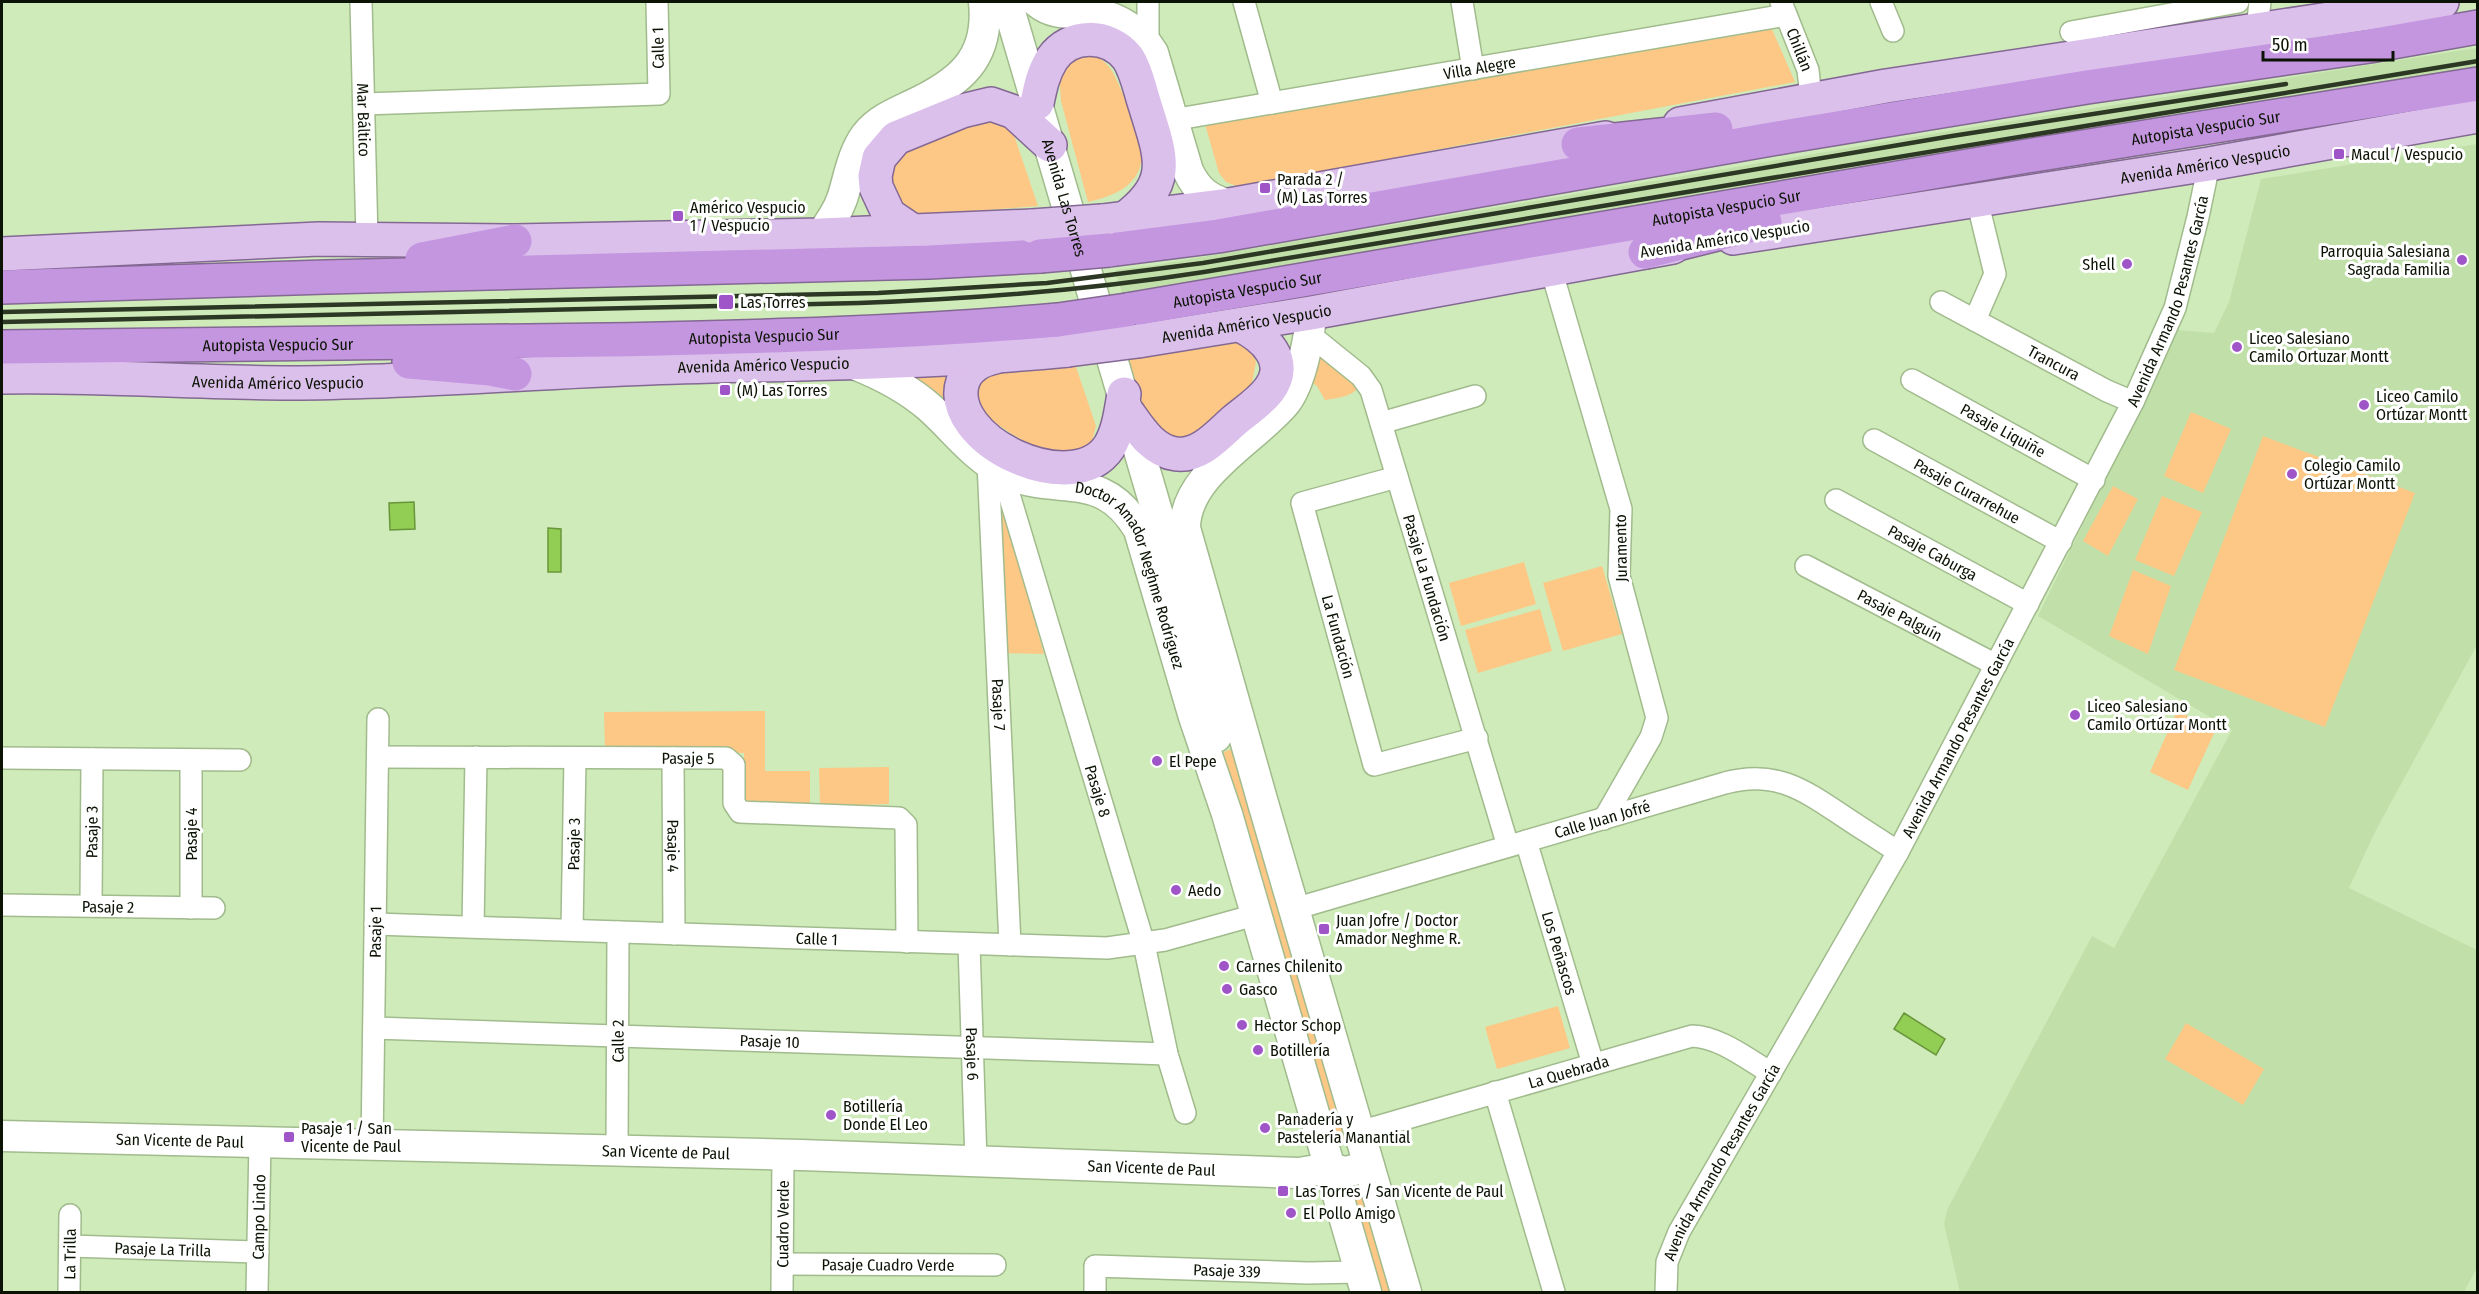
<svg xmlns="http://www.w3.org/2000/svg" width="2479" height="1294" font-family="'Fira Sans Condensed',sans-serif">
  <rect width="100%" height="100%" fill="#cfebba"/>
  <g fill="#c1e0a9">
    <path d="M2477,48V72L1175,287L1122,293L1115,270L1155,265L1967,128Z"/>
    <path d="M2477,144V645L2376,830L2349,888L2477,950V1268L2464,1292H1960L1944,1224L1947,1210L2092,936L2114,948L2232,730L2038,616L2178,330L2214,333L2229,302L2261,179Z"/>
  </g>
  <g fill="#fdc886">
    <path d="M1771,27L1795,82L1239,187L1226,182L1219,173L1205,124Z"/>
    <path d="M1092,51C1098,57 1107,63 1112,71C1121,87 1145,145 1141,163C1136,188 1110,197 1088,202L1061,101L1059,70L1070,55Z"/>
    <path d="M993,117L1014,135L1038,206L912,216L894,206L884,171L906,142Z"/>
    <path d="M1239,338L1250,346L1256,362L1252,383L1205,428L1190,439L1167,441L1149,427L1128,358Z"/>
    <path d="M1319,357H1328L1359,385C1354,397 1337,398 1325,400L1317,386L1307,379Z"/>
    <path d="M960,367L946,407L916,379L896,371Z"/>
    <path d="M1042,367H1076L1096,426L1091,445C1086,447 1079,451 1073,452C1040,456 999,429 977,406L980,371Z"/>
    <path d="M2191,412L2231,429L2203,493L2164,476Z"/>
    <path d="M2263,436L2415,493L2325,727L2174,670Z"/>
    <path d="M2113,486L2138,499L2108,556L2083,541Z"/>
    <path d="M999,491L1044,654L1002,653Z"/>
    <path d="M2162,496L2202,512L2174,576L2135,560Z"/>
    <path d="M1524,562L1536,604L1461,626L1449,583Z"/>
    <path d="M1602,566L1622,634L1563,651L1543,583Z"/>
    <path d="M2133,570L2171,586L2148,654L2109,636Z"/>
    <path d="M1540,609L1552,651L1478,673L1465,630Z"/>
    <path d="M765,711V771H810V805L744,806V753L605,751L604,712Z"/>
    <path d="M2177,711L2216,729L2188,790L2150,772Z"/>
    <path d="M1232,749L1247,783L1349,1139L1334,1143L1229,789L1224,752Z"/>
    <path d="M889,767V804L820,806L819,768Z"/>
    <path d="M1558,1006L1570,1048L1497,1069L1485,1027Z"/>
    <path d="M2186,1023L2264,1069L2243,1105L2165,1059Z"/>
    <path d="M1362,1177L1398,1292H1375L1344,1182Z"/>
  </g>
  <g fill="#91ce53" stroke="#69963b" stroke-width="1.5">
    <path d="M414,502L415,529L390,530L389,503Z"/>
    <path d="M548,528L561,529V572H548Z"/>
    <path d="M1904,1013L1945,1039L1936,1055L1894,1029Z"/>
  </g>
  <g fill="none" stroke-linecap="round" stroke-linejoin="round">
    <defs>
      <g id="street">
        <path id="s1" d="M361,2L367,239"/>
        <path d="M1148,2V46"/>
        <path d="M1244,2L1272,103"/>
        <path d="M1462,2L1473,69"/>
        <path id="s2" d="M1781,2L1808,70L1811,98"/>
        <path d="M1881,2L1893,31"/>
        <path d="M2257,29L2260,2"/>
        <path d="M2071,32L2238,2"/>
        <path d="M364,104L659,94L657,2"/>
        <path id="s3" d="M1172,120L1786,15"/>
        <path d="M1551,269L1621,509L1619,576L1657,718L1651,737L1604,819"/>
        <path id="s4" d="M1941,302L2107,391L2133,402"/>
        <path d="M1975,320L1995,274L1977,200"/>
        <path id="s5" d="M1309,334L1361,376L1371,390L1508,846"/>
        <path id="s6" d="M1912,380L2094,480"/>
        <path d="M1381,423L1475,396"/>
        <path id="s7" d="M1874,440L2061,542"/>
        <path id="s8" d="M988,463L1010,945"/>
        <path id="s9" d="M1002,471L1144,944L1167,1054L1185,1113"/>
        <path id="s10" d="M1397,477L1302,503L1374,765L1477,738"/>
        <path id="s11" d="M1836,500L2028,604"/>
        <path id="s12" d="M1806,566L1996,665"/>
        <path id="s13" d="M378,757L726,758L734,765V803L740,812L899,818L906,825L907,942"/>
        <path d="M2,758L240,760"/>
        <path id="s14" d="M673,758L674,934"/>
        <path id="s15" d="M1526,841L1593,1064"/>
        <path id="s16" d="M2,905L214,908"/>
        <path id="s17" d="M91,906L92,759"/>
        <path d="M191,908V760"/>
        <path id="s18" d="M1294,909L1725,783C1774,770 1801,788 1840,814C1859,827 1879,839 1898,852"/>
        <path id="s19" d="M375,924L1107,948L1165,940L1255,915"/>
        <path d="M473,927L476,757"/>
        <path id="s20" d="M572,930L575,758"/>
        <path id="s21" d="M969,944L976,1162"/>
        <path id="s22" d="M374,1028L1167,1054"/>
        <path d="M1495,1092L1554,1292"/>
        <path id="s23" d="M1359,1132L1692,1036C1720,1037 1747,1059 1771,1073"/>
        <path id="s24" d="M372,1145L378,719"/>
        <path id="s25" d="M617,1151L618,932"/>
        <path id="s26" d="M70,1246L258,1252"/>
        <path id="s27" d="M782,1264L995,1265"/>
        <path id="s28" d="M69,1292L70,1215"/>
        <path id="s29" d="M257,1292L260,1142"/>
        <path id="s30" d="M782,1292L783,1155"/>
        <path id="s31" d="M1095,1292V1266L1308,1273L1360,1272"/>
        <path id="s32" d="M1666,1292L1667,1262L1679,1232L1898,852L2133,402L2175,308L2198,217L2209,164"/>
      </g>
      <g id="secondary">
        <path id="s33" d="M1007,2L1208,685L1216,737"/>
        <path d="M1037,2C1054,16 1071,12 1091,13C1117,16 1140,31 1153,53L1188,171C1197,190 1208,199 1229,205"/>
        <path d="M821,235C829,224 837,213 842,199C849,178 852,154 866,135C878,120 895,113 912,105C959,83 990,59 984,2"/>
        <path d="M1311,313C1310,337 1301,382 1286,402C1255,440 1185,474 1185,528L1263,803L1406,1292"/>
        <path id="s34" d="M854,364C882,375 907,388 929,407C955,430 974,458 1006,473C1059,497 1102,467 1139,530L1194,717L1227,814L1366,1292"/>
        <path id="s35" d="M2,1136L801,1155L1299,1173L1329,1168L1346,1172L1369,1166"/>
      </g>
      <g id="primary">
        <path d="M1037,103C1040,88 1043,73 1052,59C1070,33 1108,33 1128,58C1137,72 1140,90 1145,105C1161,157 1174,182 1124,219"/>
        <path d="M1680,124L1886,86L2442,2"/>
        <path d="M1102,221L1229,205L1606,138"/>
        <path d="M914,232L889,215L876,187L875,176L879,158L896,138L962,111L991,104L1014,112L1050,145"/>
        <path id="s36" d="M1733,238L2209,164L2478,116"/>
        <path d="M2,254L319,239L515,241L821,235L1032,226"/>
        <path id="s37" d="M1138,341L1311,313L1673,247"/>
        <path d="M995,357C981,360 968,367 963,381C943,440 1073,501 1109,447C1119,431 1121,411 1124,394"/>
        <path id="s38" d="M2,377C98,375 194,383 291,383C411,383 530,372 650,368C790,363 929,364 1068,350"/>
        <path d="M1128,413C1140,430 1153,451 1176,454C1200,457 1218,435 1234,421C1246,411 1260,402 1269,390C1291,361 1264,337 1240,325"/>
      </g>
      <g id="highway">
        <path d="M1578,144L1716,129"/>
        <path d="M1109,250L1218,236L1789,136L2087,87L2370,46L2478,27"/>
        <path d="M1645,252L1765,222"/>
        <path d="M422,259L515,241"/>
        <path d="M2,287L326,277L929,262L1040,256"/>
        <path id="s39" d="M1127,310L2027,156L2478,84"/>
        <path id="s40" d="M2,347C203,345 405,344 607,340C758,337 908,333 1058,320"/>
        <path d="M409,362L490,369L515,374"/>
      </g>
    </defs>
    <use href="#street" stroke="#a1bb8d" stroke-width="24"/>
    <use href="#secondary" stroke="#a1bb8d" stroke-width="33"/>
    <use href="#primary" stroke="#836893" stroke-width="36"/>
    <use href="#highway" stroke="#836893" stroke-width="36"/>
    <use href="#street" stroke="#fff" stroke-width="21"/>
    <use href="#secondary" stroke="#fff" stroke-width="30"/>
    <use href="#primary" stroke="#dcc0ec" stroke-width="33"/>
    <use href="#highway" stroke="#c496e0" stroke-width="33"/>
    <g stroke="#2c3823" stroke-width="4.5">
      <path d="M2,312L878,293L1047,283L1203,263L1952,136L2286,84"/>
      <path d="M2,322L859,303C975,299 1089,290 1204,272L2478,61"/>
    </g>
    <defs>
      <g id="primary-bridge">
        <path d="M1032,226L1102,221"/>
        <path d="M1068,350L1138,341"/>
      </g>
      <g id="highway-bridge">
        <path d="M1040,256L1109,250"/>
        <path d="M1058,320L1127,310"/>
      </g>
    </defs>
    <use href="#primary-bridge" stroke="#836893" stroke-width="36" stroke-linecap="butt"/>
    <use href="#highway-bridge" stroke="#836893" stroke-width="36" stroke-linecap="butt"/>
    <use href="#primary-bridge" stroke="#dcc0ec" stroke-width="33"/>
    <use href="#highway-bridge" stroke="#c496e0" stroke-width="33"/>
  </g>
  <g fill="#9f55c8" stroke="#fff" stroke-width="2">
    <rect x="2333" y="148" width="12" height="12" rx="3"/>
    <rect x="1259" y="182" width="12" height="12" rx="3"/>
    <rect x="672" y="210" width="12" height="12" rx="3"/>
    <circle cx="2462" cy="260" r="6"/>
    <circle cx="2127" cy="264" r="6"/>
    <rect x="718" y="294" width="16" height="16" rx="3"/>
    <circle cx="2237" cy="347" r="6"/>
    <rect x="719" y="384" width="12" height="12" rx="3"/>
    <circle cx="2364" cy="405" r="6"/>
    <circle cx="2292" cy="474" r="6"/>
    <circle cx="2075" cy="715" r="6"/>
    <circle cx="1157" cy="761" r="6"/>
    <circle cx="1176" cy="890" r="6"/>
    <rect x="1318" y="923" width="12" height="12" rx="3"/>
    <circle cx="1224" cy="966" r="6"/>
    <circle cx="1227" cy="989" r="6"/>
    <circle cx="1242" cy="1025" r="6"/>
    <circle cx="1258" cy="1050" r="6"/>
    <circle cx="831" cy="1115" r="6"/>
    <circle cx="1265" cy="1128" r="6"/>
    <rect x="283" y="1131" width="12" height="12" rx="3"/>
    <rect x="1277" y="1185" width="12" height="12" rx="3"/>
    <circle cx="1291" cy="1213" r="6"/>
  </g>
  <g text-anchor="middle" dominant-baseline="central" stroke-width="6" stroke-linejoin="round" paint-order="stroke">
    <g font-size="16" fill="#0b1304" stroke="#fff">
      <text transform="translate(658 48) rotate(-91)">Calle 1</text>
      <text stroke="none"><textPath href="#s2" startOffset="51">Chillán</textPath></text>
      <text stroke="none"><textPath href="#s3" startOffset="312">Villa Alegre</textPath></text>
      <text stroke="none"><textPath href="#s1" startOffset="118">Mar Báltico</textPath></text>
      <text stroke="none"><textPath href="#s39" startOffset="1094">Autopista Vespucio Sur</textPath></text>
      <text stroke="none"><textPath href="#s36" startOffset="478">Avenida Américo Vespucio</textPath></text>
      <text stroke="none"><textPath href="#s33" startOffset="204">Avenida Las Torres</textPath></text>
      <text stroke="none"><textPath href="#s39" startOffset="608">Autopista Vespucio Sur</textPath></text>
      <text transform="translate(1725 239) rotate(-9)">Avenida Américo Vespucio</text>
      <text stroke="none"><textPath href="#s39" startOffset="122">Autopista Vespucio Sur</textPath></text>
      <text stroke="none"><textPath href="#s32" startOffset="1116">Avenida Armando Pesantes García</textPath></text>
      <text stroke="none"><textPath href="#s37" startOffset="110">Avenida Américo Vespucio</textPath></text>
      <text stroke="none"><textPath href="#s40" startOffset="762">Autopista Vespucio Sur</textPath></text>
      <text stroke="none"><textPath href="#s40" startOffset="276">Autopista Vespucio Sur</textPath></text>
      <text stroke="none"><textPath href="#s4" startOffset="128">Trancura</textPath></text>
      <text stroke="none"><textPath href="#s38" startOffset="762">Avenida Américo Vespucio</textPath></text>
      <text stroke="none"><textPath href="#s38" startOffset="276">Avenida Américo Vespucio</textPath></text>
      <text stroke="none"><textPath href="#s6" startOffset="104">Pasaje Liquiñe</textPath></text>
      <text stroke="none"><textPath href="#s7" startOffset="106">Pasaje Curarrehue</textPath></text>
      <text transform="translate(1621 548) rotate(-91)">Juramento</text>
      <text stroke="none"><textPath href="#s11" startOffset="110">Pasaje Caburga</textPath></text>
      <text stroke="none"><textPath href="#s5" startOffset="280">Pasaje La Fundación</textPath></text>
      <text stroke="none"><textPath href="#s34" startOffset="372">Doctor Amador Neghme Rodríguez</textPath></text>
      <text stroke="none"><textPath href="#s12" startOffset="106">Pasaje Palguín</textPath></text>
      <text stroke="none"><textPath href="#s10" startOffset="237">La Fundación</textPath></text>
      <text stroke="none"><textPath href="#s8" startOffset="242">Pasaje 7</textPath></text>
      <text stroke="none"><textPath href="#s32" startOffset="630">Avenida Armando Pesantes García</textPath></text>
      <text stroke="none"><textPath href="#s13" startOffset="310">Pasaje 5</textPath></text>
      <text stroke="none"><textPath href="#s9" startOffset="334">Pasaje 8</textPath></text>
      <text stroke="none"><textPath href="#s18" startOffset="321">Calle Juan Jofré</textPath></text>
      <text stroke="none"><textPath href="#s17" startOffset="74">Pasaje 3</textPath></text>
      <text transform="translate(191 834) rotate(-90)">Pasaje 4</text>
      <text stroke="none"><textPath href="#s20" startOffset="86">Pasaje 3</textPath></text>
      <text stroke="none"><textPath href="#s14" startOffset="88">Pasaje 4</textPath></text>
      <text stroke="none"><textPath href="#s16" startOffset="106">Pasaje 2</textPath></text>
      <text stroke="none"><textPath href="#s24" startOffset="213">Pasaje 1</textPath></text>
      <text stroke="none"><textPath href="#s19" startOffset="442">Calle 1</textPath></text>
      <text stroke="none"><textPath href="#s15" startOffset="117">Los Peñascos</textPath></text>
      <text stroke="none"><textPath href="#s22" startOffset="396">Pasaje 10</textPath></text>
      <text stroke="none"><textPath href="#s25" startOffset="110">Calle 2</textPath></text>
      <text stroke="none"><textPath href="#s21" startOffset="110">Pasaje 6</textPath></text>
      <text stroke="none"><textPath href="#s23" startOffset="218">La Quebrada</textPath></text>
      <text stroke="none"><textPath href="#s35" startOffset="178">San Vicente de Paul</textPath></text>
      <text stroke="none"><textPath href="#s35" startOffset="664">San Vicente de Paul</textPath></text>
      <text stroke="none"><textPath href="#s32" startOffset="144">Avenida Armando Pesantes García</textPath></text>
      <text stroke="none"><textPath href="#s35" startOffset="1150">San Vicente de Paul</textPath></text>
      <text stroke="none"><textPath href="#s29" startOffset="75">Campo Lindo</textPath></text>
      <text stroke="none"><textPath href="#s30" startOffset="68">Cuadro Verde</textPath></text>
      <text stroke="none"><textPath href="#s26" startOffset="93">Pasaje La Trilla</textPath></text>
      <text stroke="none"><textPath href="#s28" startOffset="38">La Trilla</textPath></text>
      <text stroke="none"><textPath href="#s27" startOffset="106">Pasaje Cuadro Verde</textPath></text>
      <text stroke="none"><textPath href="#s31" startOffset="158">Pasaje 339</textPath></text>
    </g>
    <g font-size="16" fill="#0b1304" stroke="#fff" text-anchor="start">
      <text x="2351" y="154">Macul / Vespucio</text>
      <text x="1277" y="179">Parada 2 /<tspan x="1277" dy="18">(M) Las Torres</tspan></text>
      <text x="690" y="207">Américo Vespucio<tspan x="690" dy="18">1 / Vespucio</tspan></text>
      <text x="2450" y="251" text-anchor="end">Parroquia Salesiana<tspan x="2450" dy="18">Sagrada Familia</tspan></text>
      <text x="2115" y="264" text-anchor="end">Shell</text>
      <text x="740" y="302">Las Torres</text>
      <text x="2249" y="338">Liceo Salesiano<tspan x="2249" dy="18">Camilo Ortuzar Montt</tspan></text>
      <text x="737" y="390">(M) Las Torres</text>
      <text x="2376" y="396">Liceo Camilo<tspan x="2376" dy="18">Ortúzar Montt</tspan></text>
      <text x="2304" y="465">Colegio Camilo<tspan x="2304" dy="18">Ortúzar Montt</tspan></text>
      <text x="2087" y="706">Liceo Salesiano<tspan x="2087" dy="18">Camilo Ortúzar Montt</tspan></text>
      <text x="1169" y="761">El Pepe</text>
      <text x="1188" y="890">Aedo</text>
      <text x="1336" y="920">Juan Jofre / Doctor<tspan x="1336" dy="18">Amador Neghme R.</tspan></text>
      <text x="1236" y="966">Carnes Chilenito</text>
      <text x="1239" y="989">Gasco</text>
      <text x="1254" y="1025">Hector Schop</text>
      <text x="1270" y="1050">Botillería</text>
      <text x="843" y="1106">Botillería<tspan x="843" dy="18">Donde El Leo</tspan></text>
      <text x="1277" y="1119">Panadería y<tspan x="1277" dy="18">Pastelería Manantial</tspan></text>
      <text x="301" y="1128">Pasaje 1 / San<tspan x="301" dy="18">Vicente de Paul</tspan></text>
      <text x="1295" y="1191">Las Torres / San Vicente de Paul</text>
      <text x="1303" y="1213">El Pollo Amigo</text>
    </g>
  </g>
  <rect width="2479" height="1294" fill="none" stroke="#0b1304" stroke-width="6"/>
  <path d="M2263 51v9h130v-9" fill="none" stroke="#0b1304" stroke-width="3"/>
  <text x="2272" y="51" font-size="18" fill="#0b1304" stroke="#ffffff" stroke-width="4.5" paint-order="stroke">50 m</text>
</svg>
